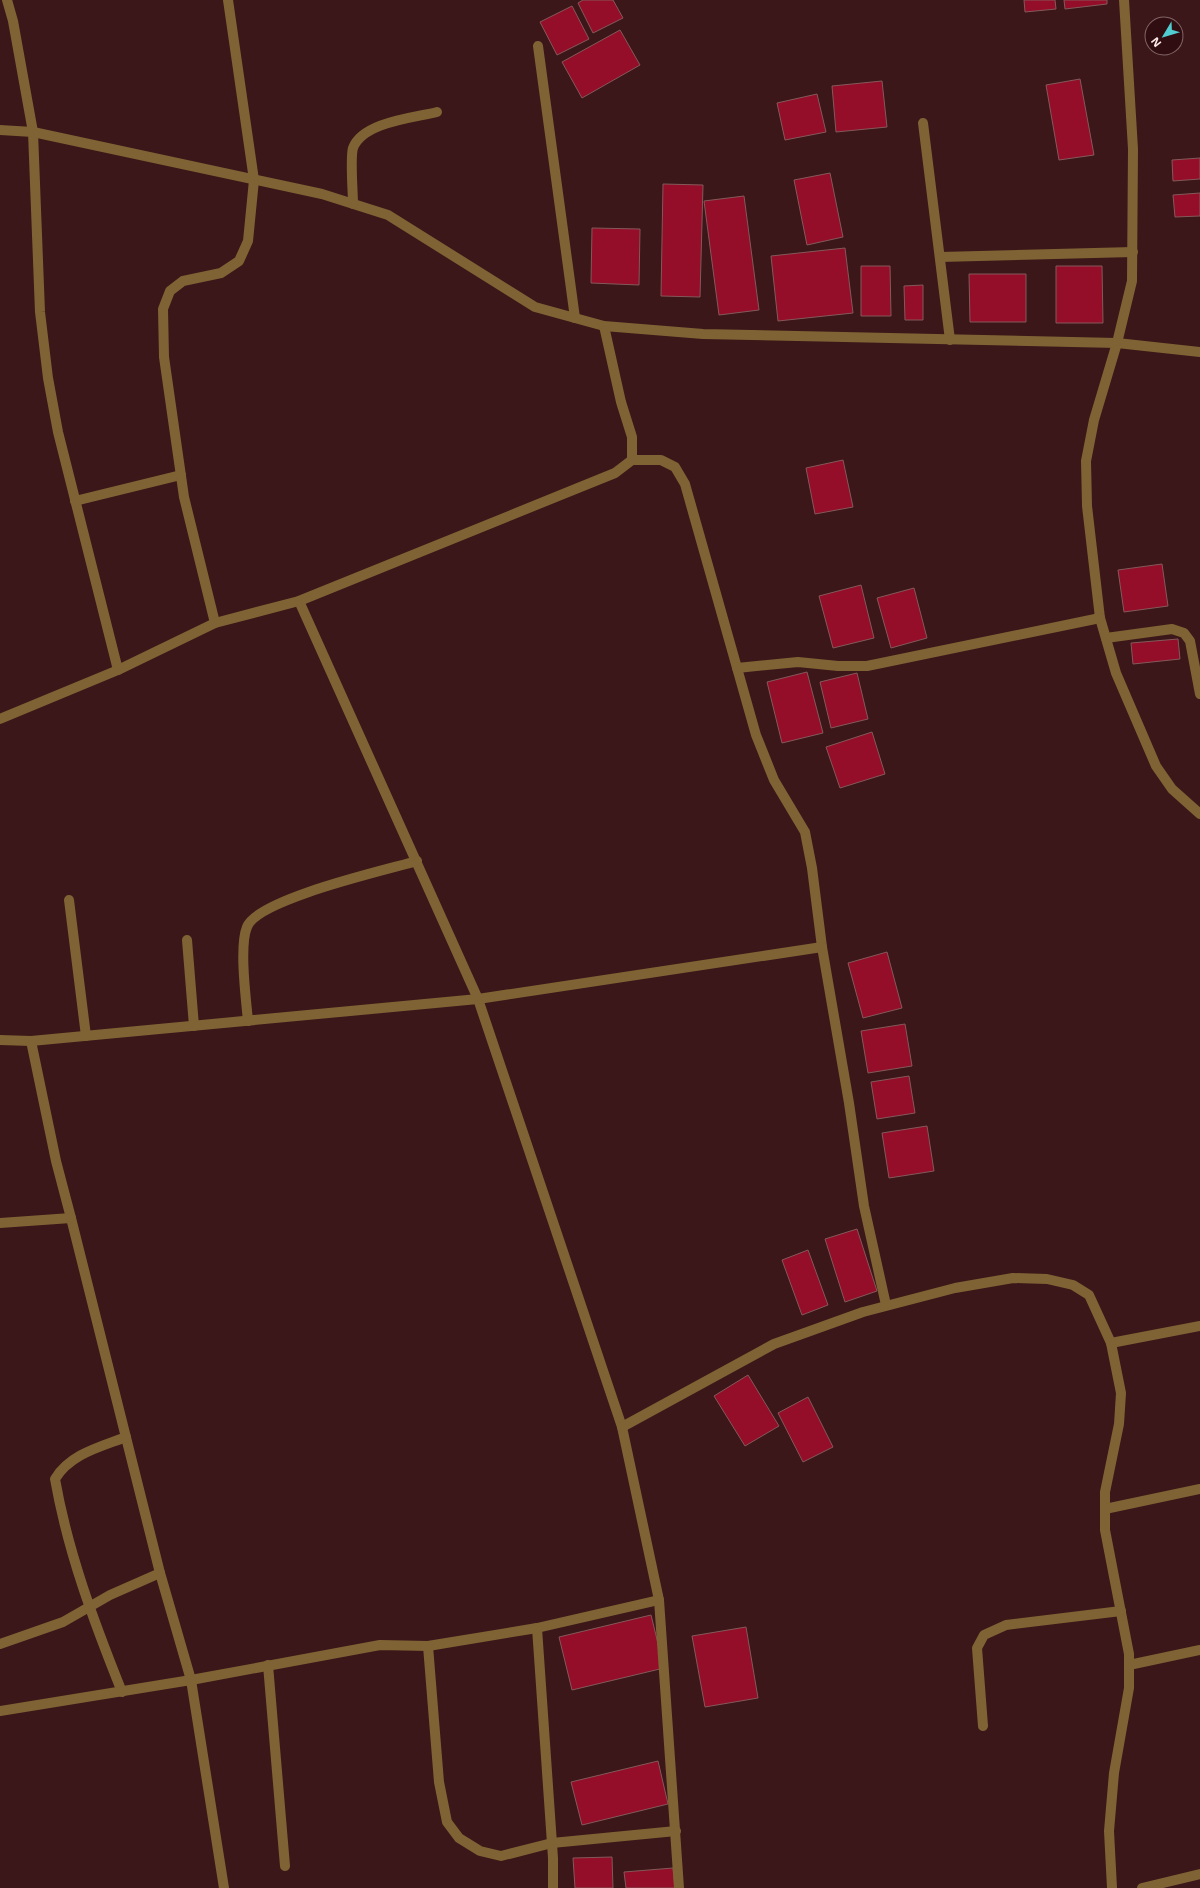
<svg xmlns="http://www.w3.org/2000/svg" width="1200" height="1888" font-family="'Open Sans',sans-serif">
  <rect width="100%" height="100%" fill="#3b1719"/>
  <g fill="#940d29" stroke="#845959">
    <path d="M583,0H613L623,18L593,33L578,3Z"/>
    <path d="M1024,0H1055L1056,9L1025,12Z"/>
    <path d="M1064,0H1107V4L1065,9Z"/>
    <path d="M572,6L589,39L557,55L540,22Z"/>
    <path d="M620,30L640,65L582,98L562,62Z"/>
    <path d="M1080,79L1094,155L1059,160L1046,85Z"/>
    <path d="M882,81L887,127L836,132L832,86Z"/>
    <path d="M817,94L826,132L785,140L777,103Z"/>
    <path d="M1200,158V179L1173,181L1172,160Z"/>
    <path d="M830,173L843,237L807,245L794,180Z"/>
    <path d="M663,184L703,185L700,297L661,296Z"/>
    <path d="M1200,193V216L1175,217L1173,195Z"/>
    <path d="M744,196L759,310L719,315L704,201Z"/>
    <path d="M592,228L640,229L639,285L591,283Z"/>
    <path d="M845,248L853,313L778,321L771,256Z"/>
    <path d="M861,266H890L891,316H861Z"/>
    <path d="M1056,266H1102L1103,323H1056Z"/>
    <path d="M969,274H1026V322H970Z"/>
    <path d="M923,285V320H905L904,286Z"/>
    <path d="M843,460L853,507L815,514L806,468Z"/>
    <path d="M1162,564L1168,606L1124,612L1118,570Z"/>
    <path d="M861,585L874,638L833,648L819,596Z"/>
    <path d="M914,588L927,638L891,648L877,598Z"/>
    <path d="M1178,639L1180,659L1133,664L1131,643Z"/>
    <path d="M807,672L823,733L782,743L767,682Z"/>
    <path d="M857,673L868,719L831,728L820,682Z"/>
    <path d="M872,732L885,774L840,788L826,747Z"/>
    <path d="M887,952L902,1008L863,1018L848,963Z"/>
    <path d="M905,1024L912,1066L868,1073L861,1031Z"/>
    <path d="M909,1076L915,1113L877,1119L871,1082Z"/>
    <path d="M927,1126L934,1171L889,1178L882,1133Z"/>
    <path d="M857,1229L877,1291L845,1302L825,1239Z"/>
    <path d="M808,1250L828,1305L802,1315L782,1260Z"/>
    <path d="M748,1375L779,1426L745,1446L714,1396Z"/>
    <path d="M808,1397L833,1447L803,1462L778,1413Z"/>
    <path d="M651,1615L664,1668L572,1690L559,1637Z"/>
    <path d="M746,1627L758,1698L705,1707L692,1636Z"/>
    <path d="M658,1761L668,1804L582,1825L571,1782Z"/>
    <path d="M612,1857L613,1888H575L573,1858Z"/>
    <path d="M673,1868L675,1888H626L624,1872Z"/>
  </g>
  <g fill="none" stroke-linecap="round" stroke-linejoin="round">
    <g stroke="#7f6334" stroke-width="10">
      <path d="M7,0L13,21L33,132L40,312L48,378L58,432L118,670"/>
      <path d="M1124,0L1133,149L1132,281L1117,343L1094,420L1086,461L1087,506L1100,618L1116,673L1156,766L1172,789L1200,814"/>
      <path d="M538,46L575,318"/>
      <path d="M923,123L950,340"/>
      <path d="M0,130L33,132L322,194L388,215L535,307L604,326L703,334L1117,343L1200,352"/>
      <path d="M353,204C353,192 350,158 353,148C363,122 413,118 437,112"/>
      <path d="M940,257L1133,252"/>
      <path d="M632,460H661L675,467L685,484L756,735L774,780L805,832L812,868L822,947L849,1103L864,1206L886,1305"/>
      <path d="M75,501L181,475"/>
      <path d="M299,601L478,999L622,1427L659,1600L679,1888"/>
      <path d="M215,623L184,497L164,357L163,309L170,291L183,281L221,273L239,261L248,241L254,180L228,0"/>
      <path d="M1106,638L1172,629L1184,633L1190,641L1200,694"/>
      <path d="M737,668L798,662L838,666H867L1100,618"/>
      <path d="M0,719L118,670L215,623L299,601L615,473L632,460V437L621,402L604,326"/>
      <path d="M69,900L86,1036"/>
      <path d="M187,940L194,1026"/>
      <path d="M248,1021C246,999 239,946 247,927C257,899 386,870 417,861"/>
      <path d="M0,1040L31,1041L478,999L822,947"/>
      <path d="M31,1041L56,1161L71,1218L160,1573L191,1680L224,1888"/>
      <path d="M0,1223L71,1218"/>
      <path d="M1111,1343L1200,1326"/>
      <path d="M622,1427L774,1344L863,1312L955,1288L1013,1278L1047,1279L1073,1285L1089,1295L1111,1343L1121,1393L1119,1424L1105,1492V1530L1129,1654V1688L1114,1773L1109,1831L1112,1888"/>
      <path d="M1105,1509L1200,1489"/>
      <path d="M537,1628L553,1858V1888"/>
      <path d="M0,1644L63,1622L110,1595L160,1573"/>
      <path d="M428,1646L439,1782L447,1822L459,1838L480,1851L501,1856L552,1843L676,1831"/>
      <path d="M268,1665L285,1866"/>
      <path d="M1129,1665L1200,1650"/>
      <path d="M122,1692C94,1622 68,1553 55,1479C70,1454 100,1447 126,1437"/>
      <path d="M0,1711L191,1680L380,1645L428,1646L537,1628L659,1600"/>
      <path d="M983,1726L977,1648L984,1635L1006,1625L1121,1611"/>
      <path d="M1142,1888L1200,1874"/>
    </g>
  </g>
  <g transform="translate(1164 36) rotate(232)"><circle r="19" fill="#300d10" stroke="#836567"/>
  <path d="M0-3L7 15L0 10L-7 15Z" fill="#51ccd1"/>
  <text y="-6" font-size="11" font-weight="bold" text-anchor="middle" fill="#ffeae9">N</text>
  </g>
</svg>
